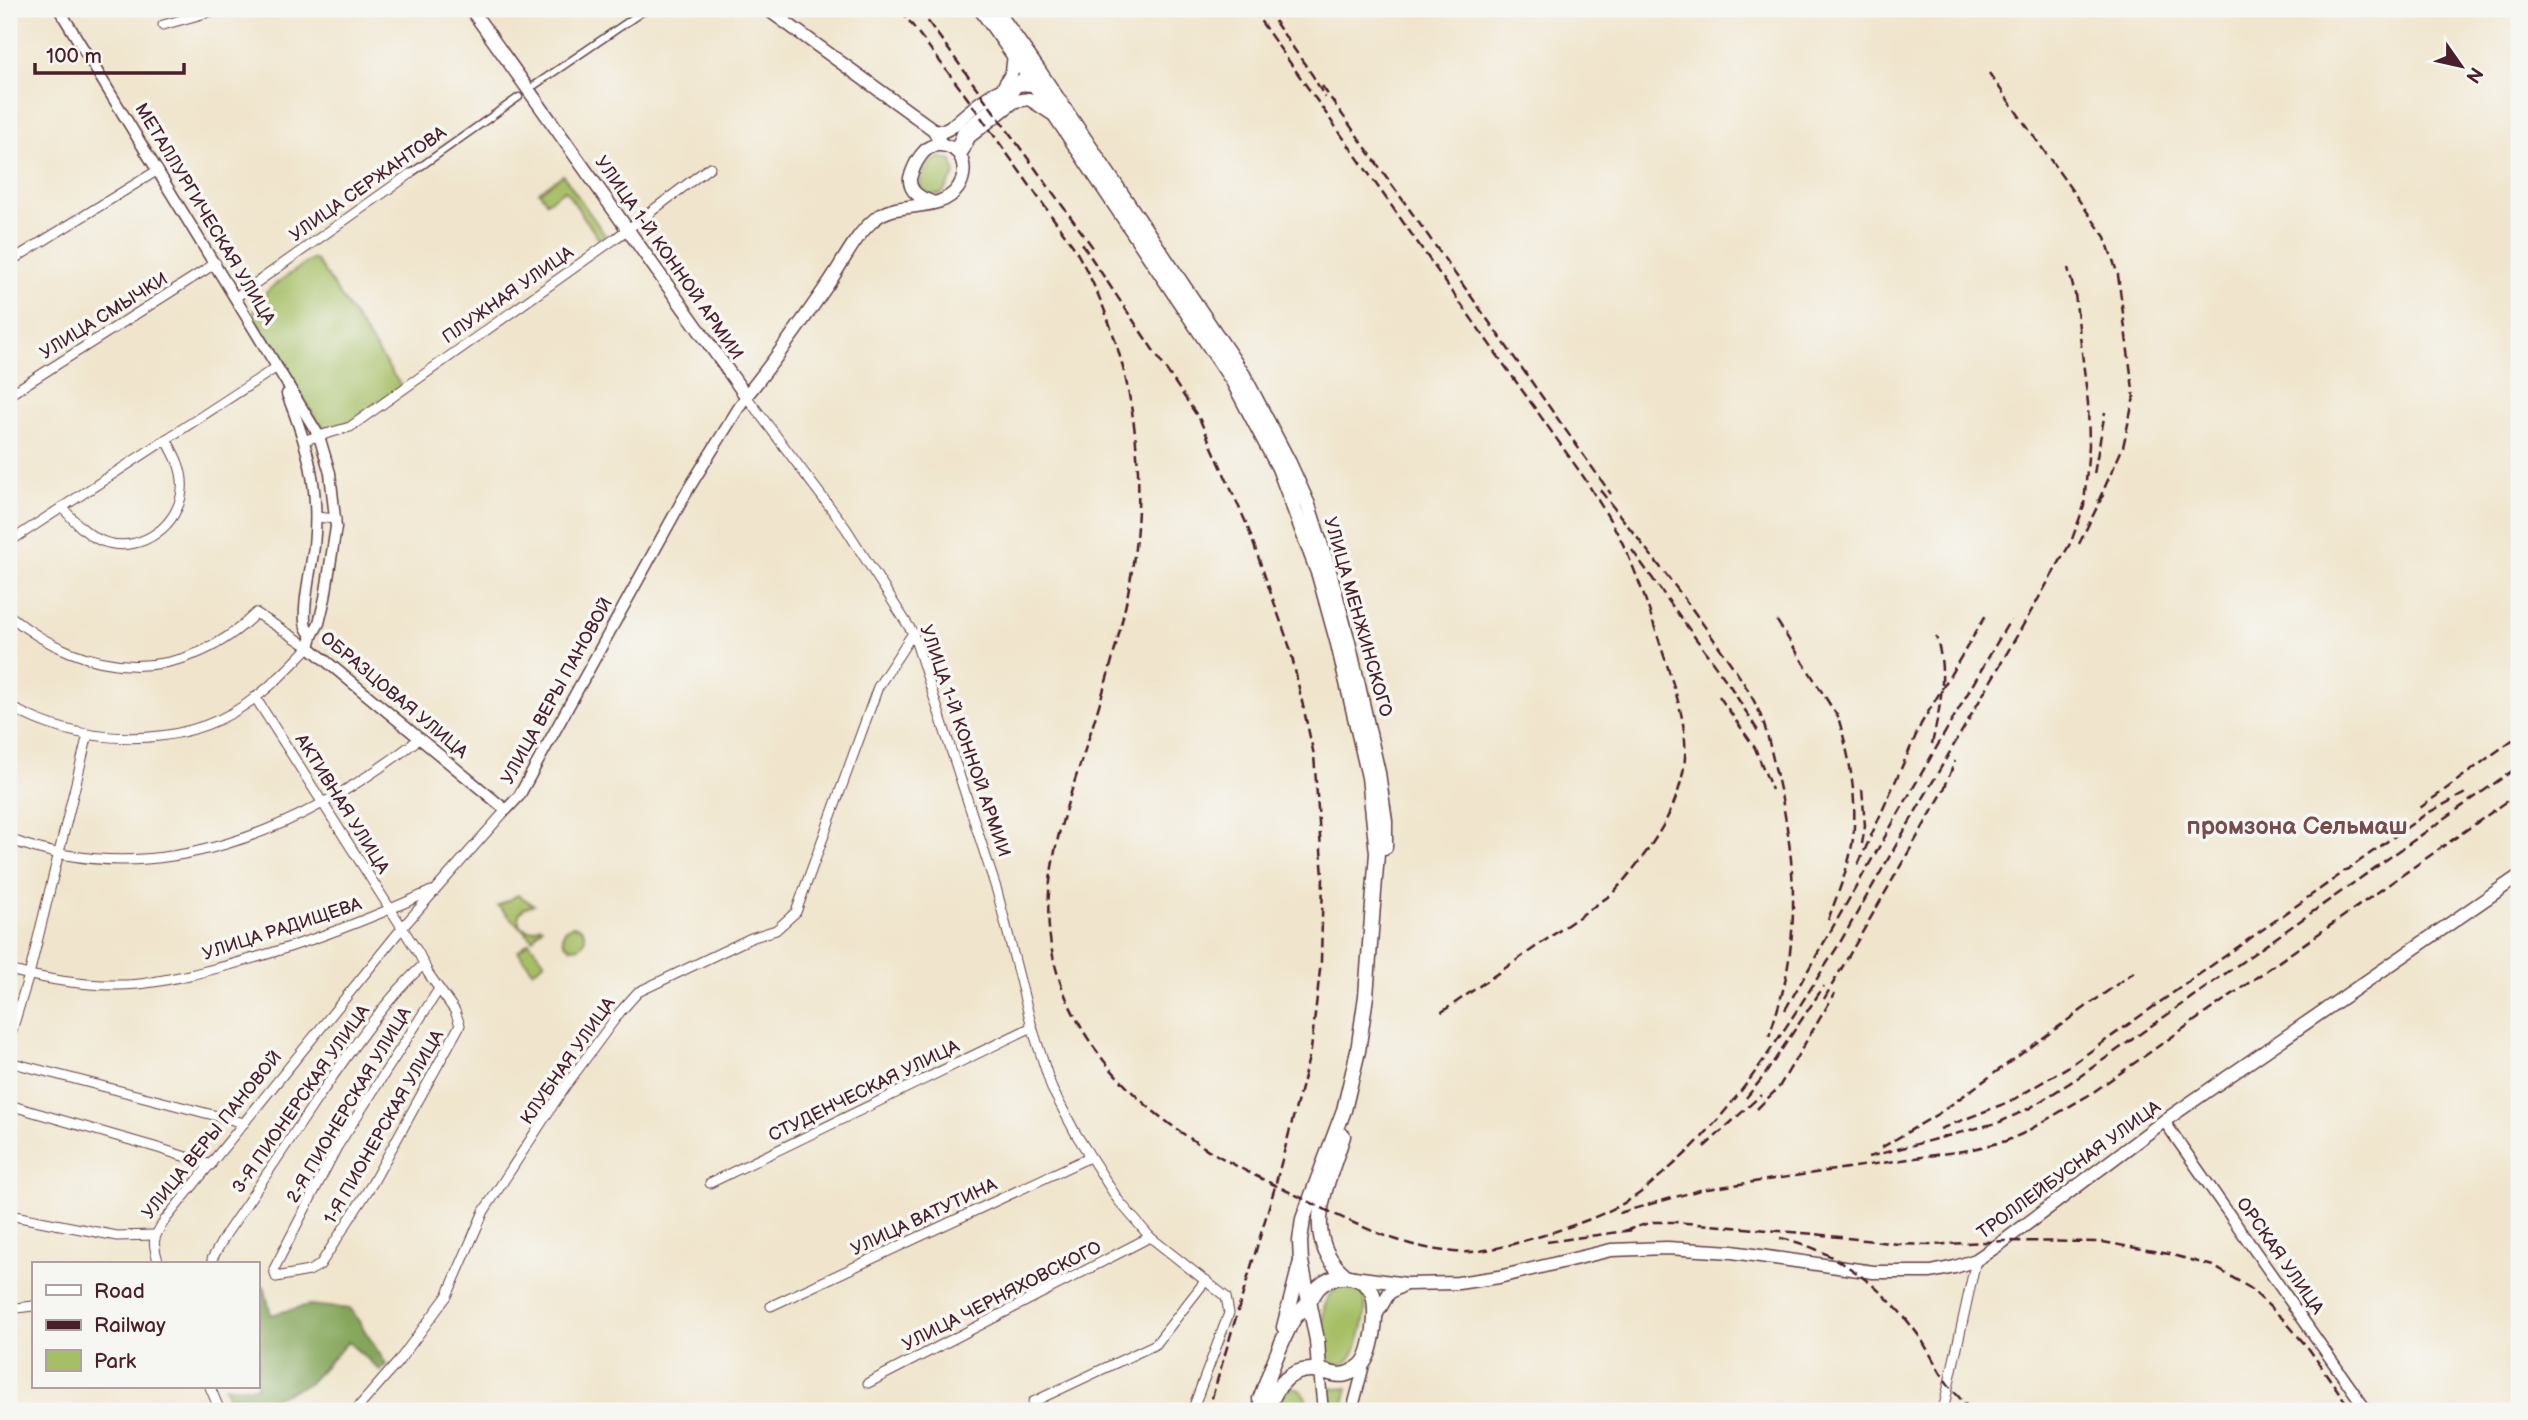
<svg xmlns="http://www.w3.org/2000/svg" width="2528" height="1420" font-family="'Balsamiq Sans',sans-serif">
  <rect width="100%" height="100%" fill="#f6f6f2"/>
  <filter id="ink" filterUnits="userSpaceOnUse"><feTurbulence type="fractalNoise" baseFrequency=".0143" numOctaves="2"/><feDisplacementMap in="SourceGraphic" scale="14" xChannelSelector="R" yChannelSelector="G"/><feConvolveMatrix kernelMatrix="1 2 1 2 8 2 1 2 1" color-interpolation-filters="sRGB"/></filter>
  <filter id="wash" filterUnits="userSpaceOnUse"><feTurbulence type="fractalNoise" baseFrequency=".00686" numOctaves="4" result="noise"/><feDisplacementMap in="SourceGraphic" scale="28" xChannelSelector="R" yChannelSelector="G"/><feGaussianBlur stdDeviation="1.57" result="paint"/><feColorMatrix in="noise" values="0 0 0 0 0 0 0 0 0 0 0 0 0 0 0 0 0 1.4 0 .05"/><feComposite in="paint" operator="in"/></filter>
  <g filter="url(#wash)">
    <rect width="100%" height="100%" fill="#f0e5cc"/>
    <g fill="#a6bf65" stroke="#786f48" stroke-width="2">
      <path d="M940,157L952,161L955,174L942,194L929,195L920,186C920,174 929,161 940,157Z"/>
      <path d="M563,175L605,235L599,239L565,190L547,202L539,192Z"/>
      <path d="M312,259L317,261L401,386L345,427L332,430L319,423L253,316C257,290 292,274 312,259Z"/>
      <path d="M518,895L534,905C523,907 515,913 520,925C526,931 533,932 540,926L542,927L533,939L498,906Z"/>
      <circle cx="574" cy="937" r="11"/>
      <path d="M529,942L545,962L533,971L518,951Z"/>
      <path d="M1339,1287C1375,1282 1366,1316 1360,1337C1357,1345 1355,1356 1347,1362C1343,1365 1341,1364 1336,1365L1328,1360L1325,1354C1324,1333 1316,1299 1339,1287Z"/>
      <path d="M1289,1387C1303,1387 1308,1399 1309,1411H1280L1277,1402L1284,1390Z"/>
      <path d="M1327,1387L1338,1389L1348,1388L1342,1411H1330Z"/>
    </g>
    <path fill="#84a65a" stroke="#676242" stroke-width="2" d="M264,1286L271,1315L309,1305L351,1309L386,1364L381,1371L348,1342L308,1384L241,1411H234L224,1387H257V1287Z"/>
  </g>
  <g filter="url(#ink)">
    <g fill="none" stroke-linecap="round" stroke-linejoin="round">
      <defs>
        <g id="pedestrian">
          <path d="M535,85L645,10"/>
          <path d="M410,174L519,97"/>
        </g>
        <g id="minor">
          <path d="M645,10L646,9"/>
          <path d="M163,25L220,9"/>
          <path d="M9,262L158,170"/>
          <path d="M236,297L410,174"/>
          <path d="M9,395L216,263"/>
          <path d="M746,396L845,527L913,633L997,891L1032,1027L1052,1089L1076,1134L1118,1200L1150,1237L1226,1297L1229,1313L1192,1411"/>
          <path d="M305,440L350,427L616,238L710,167"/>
          <path d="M62,507C74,521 90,539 108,543C142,552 179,525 182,490C184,471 175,455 166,439"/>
          <path d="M316,517L336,519"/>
          <path d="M9,542L277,367"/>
          <path d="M9,615C85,679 183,686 256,613L309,647C289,668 269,689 245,705C177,751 79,746 9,706"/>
          <path d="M255,697L419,954L428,973L455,1011L460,1025L372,1184L320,1265L309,1271L276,1277L274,1269L337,1147L439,989"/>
          <path d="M9,839C155,895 303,830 419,739"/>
          <path d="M9,970C44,979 83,986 120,985C145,985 169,979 194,974C275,955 355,926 431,891"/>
          <path d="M9,1040L29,975L88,734"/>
          <path d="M9,1062L244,1123"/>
          <path d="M9,1105L158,1148L211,1165"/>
          <path d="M710,1183L1032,1027"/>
          <path d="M9,1215L117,1236L154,1235"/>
          <path d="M212,1259L226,1234C257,1189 287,1144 317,1099C350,1052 382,1003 424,964"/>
          <path d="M159,1264C152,1242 152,1239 165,1220L402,928L506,810"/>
          <path d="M771,1306L1090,1157"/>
          <path d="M9,1309L33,1306"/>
          <path d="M868,1383L1150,1237"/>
          <path d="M210,1387L220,1411"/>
          <path d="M1033,1402L1156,1344L1206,1280"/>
          <path d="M355,1411L398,1362L447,1296L484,1211L564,1088L620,1012L638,992L751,938L776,930L796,912L878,687L913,633"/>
          <path d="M1943,1411L1976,1260"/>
        </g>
        <g id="tertiary">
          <path d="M59,9L319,436L330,473L336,527L325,598L319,623L312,636L309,647L506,810L519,796L689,488L746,396"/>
          <path d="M287,394C308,447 320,488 314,546C312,564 301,611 306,627C306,628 310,634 312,636"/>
          <path d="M2164,1121L2367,1411"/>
          <path d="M1319,1370L1323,1411"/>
          <path d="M1352,1411L1365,1361"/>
        </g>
        <g id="secondary">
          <path d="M471,9L746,396C775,360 802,322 828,284C843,263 855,235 875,219C897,199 940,214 958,188C969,171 964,146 940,145C924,143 914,165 910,178C909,192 920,198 932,202"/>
          <path d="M767,9L934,130L941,144"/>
          <path d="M1004,86L1012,72L1014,54"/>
          <path d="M934,130L944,131L950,128C975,106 1005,75 1040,87"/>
          <path d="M963,150L969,137L1015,101L1029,99L1052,114"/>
          <path d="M956,151L964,131L1010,94L1020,81"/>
          <path d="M1354,1277L1406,1284L1458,1283L1499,1277L1611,1250L1667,1248L1732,1252L1873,1272H1931L1955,1267L1976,1260L2004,1241L2164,1121L2519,876"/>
          <path d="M1375,1317L1389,1293L1405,1284"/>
        </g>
        <g id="primary">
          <path d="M981,9L1035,85L1233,381L1279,468L1319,575L1338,644L1369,777L1377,853L1366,996L1358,1051L1344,1110L1303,1219L1300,1241L1301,1262L1317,1340L1319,1370"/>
          <path d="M995,9L1038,70L1243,375L1289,463L1308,505L1329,571L1348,642L1378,773L1385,821V847"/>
          <path d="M1343,1136C1328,1184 1298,1238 1346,1276"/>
          <path d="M1284,1327L1300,1265"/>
          <path d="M1260,1399C1270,1374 1279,1344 1293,1320C1296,1314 1303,1310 1307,1304C1312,1299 1314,1292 1319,1287C1333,1274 1354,1273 1368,1286C1381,1298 1374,1348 1364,1362C1361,1366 1355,1370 1351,1372C1340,1378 1332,1373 1321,1371C1290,1365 1276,1386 1267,1411"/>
        </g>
      </defs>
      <use href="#pedestrian" stroke="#633d43" stroke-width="9"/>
      <use href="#minor" stroke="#633d43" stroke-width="11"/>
      <use href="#tertiary" stroke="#633d43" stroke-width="13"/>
      <use href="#secondary" stroke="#633d43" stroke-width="15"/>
      <use href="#primary" stroke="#633d43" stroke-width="17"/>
      <use href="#pedestrian" stroke="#fff" stroke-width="6"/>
      <use href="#minor" stroke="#fff" stroke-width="9"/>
      <use href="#tertiary" stroke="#fff" stroke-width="10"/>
      <use href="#secondary" stroke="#fff" stroke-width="12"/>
      <use href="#primary" stroke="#fff" stroke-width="14"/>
      <g stroke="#4a1f2b" stroke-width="2.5" stroke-dasharray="10 5" stroke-linecap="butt">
        <path d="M900,9L963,92L1073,246C1124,331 1146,439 1136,538C1130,602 1111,667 1092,728C1062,823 1024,906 1069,1004C1111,1094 1192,1147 1279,1187C1334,1213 1392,1247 1454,1252C1484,1254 1512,1244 1541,1236C1572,1226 1603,1216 1631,1199C1641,1193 1650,1185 1659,1177C1735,1116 1786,1026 1838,946L2071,542L2084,506L2089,445L2088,403L2075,294L2068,268"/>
        <path d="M919,9L1094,249"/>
        <path d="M1252,9L1585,479C1599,503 1616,527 1627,553C1644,591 1655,629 1668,668C1678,700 1689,732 1684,767C1676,817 1644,858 1612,894L1439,1014"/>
        <path d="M1266,9L1313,76L1325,98"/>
        <path d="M1989,73L2105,237L2118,275L2134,397L2123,447L2098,502"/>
        <path d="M1322,86L1611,494"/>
        <path d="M1082,244L1200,420L1247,525L1290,648L1314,755L1323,877L1321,961L1311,1050L1274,1190L1208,1411"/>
        <path d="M2094,474L2105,412"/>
        <path d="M1600,490C1637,538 1675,584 1710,634C1726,657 1743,679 1756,705C1767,727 1771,752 1777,776C1793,846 1800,915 1784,986C1780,1003 1774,1020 1769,1037"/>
        <path d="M2079,544L2104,493"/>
        <path d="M1632,550L1730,686L1758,731"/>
        <path d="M1777,621L1841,722"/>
        <path d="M1719,696L1755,748L1772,790"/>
        <path d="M1932,744C1940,708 1948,672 1936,637"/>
        <path d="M2420,808L2519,735"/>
        <path d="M1862,844L1865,826L1862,788"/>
        <path d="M1858,865L1921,724L1986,615"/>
        <path d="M1828,920C1839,890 1853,858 1854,826C1856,789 1848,749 1837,714"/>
        <path d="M1824,999L1943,792L1955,761"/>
        <path d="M1785,1010L2010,620"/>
        <path d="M2515,1045L2519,1051"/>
        <path d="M1746,1098L1764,1076L1824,986"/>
        <path d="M1757,1109L1779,1087L1835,993"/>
        <path d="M1940,1129L2011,1101L2071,1065L2426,814L2469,791"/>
        <path d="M1704,1147L1761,1095"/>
        <path d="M1881,1148L1941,1112L2134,972"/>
        <path d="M1868,1157L2000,1122L2030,1108L2079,1077L2519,766"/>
        <path d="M1619,1213L1700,1190L1969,1150L2006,1141L2022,1134L2089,1095L2519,793"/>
        <path d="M1624,1231L1652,1222H1675L1814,1234L1898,1244L1930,1245L2004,1241L2103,1242L2169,1254L2213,1266L2250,1288L2285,1321L2309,1349L2352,1411"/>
        <path d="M1780,1238C1836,1249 1886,1290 1919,1336C1930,1352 1938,1371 1950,1387C1957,1395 1964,1403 1972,1411"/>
        <path d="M1547,1242L1633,1230"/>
      </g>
    </g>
  </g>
  <g text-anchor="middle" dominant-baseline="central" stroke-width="7" stroke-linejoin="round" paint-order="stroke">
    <g font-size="18" fill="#4a1f2b" stroke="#f6f6f2">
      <text transform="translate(368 184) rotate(-35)">УЛИЦА СЕРЖАНТОВА</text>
      <text transform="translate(205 214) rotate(59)">МЕТАЛЛУРГИЧЕСКАЯ УЛИЦА</text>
      <text transform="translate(669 258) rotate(55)">УЛИЦА 1-Й КОННОЙ АРМИИ</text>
      <text transform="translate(508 295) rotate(-35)">ПЛУЖНАЯ УЛИЦА</text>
      <text transform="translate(104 316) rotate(-32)">УЛИЦА СМЫЧКИ</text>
      <text transform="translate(1358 617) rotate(74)">УЛИЦА МЕНЖИНСКОГО</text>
      <text transform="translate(557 691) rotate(-61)">УЛИЦА ВЕРЫ ПАНОВОЙ</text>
      <text transform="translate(394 695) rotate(40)">ОБРАЗЦОВАЯ УЛИЦА</text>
      <text transform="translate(965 741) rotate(71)">УЛИЦА 1-Й КОННОЙ АРМИИ</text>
      <text transform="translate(342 804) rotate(58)">АКТИВНАЯ УЛИЦА</text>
      <text transform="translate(282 929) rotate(-18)">УЛИЦА РАДИЩЕВА</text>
      <text transform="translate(568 1061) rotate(-55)">КЛУБНАЯ УЛИЦА</text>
      <text transform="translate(864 1091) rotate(-26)">СТУДЕНЧЕСКАЯ УЛИЦА</text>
      <text transform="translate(301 1099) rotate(-55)">3-Я ПИОНЕРСКАЯ УЛИЦА</text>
      <text transform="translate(349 1105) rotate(-59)">2-Я ПИОНЕРСКАЯ УЛИЦА</text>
      <text transform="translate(384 1127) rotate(-60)">1-Я ПИОНЕРСКАЯ УЛИЦА</text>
      <text transform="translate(212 1135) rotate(-51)">УЛИЦА ВЕРЫ ПАНОВОЙ</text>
      <text transform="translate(2069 1170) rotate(-36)">ТРОЛЛЕЙБУСНАЯ УЛИЦА</text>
      <text transform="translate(924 1217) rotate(-25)">УЛИЦА ВАТУТИНА</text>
      <text transform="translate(2280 1256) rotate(55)">ОРСКАЯ УЛИЦА</text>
      <text transform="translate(1002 1296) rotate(-27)">УЛИЦА ЧЕРНЯХОВСКОГО</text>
    </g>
    <g font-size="24" font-weight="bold" fill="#774c4c" stroke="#f6f6f2">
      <text x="2297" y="826">промзона Сельмаш</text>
    </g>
  </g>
  <rect width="2528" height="1420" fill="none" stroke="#f6f6f2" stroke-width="35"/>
  <rect x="32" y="1262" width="228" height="126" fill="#f6f6f2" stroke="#b1a0a2" stroke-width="2"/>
  <rect x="46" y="1285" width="35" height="10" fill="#ffffff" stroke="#b1a0a2" stroke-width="2"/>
  <text x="94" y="1298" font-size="21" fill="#4a1f2b">Road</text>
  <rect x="46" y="1320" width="35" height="10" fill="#4a1f2b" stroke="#b1a0a2" stroke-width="2"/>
  <text x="94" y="1332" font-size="21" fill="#4a1f2b">Railway</text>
  <rect x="46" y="1350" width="35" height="21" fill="#a6bf65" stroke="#b1a0a2" stroke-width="2"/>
  <text x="94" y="1368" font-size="21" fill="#4a1f2b">Park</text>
  <g transform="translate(2461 66) rotate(124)" stroke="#f6f6f2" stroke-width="5" paint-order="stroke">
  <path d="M0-5L12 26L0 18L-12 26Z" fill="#4a1f2b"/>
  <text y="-10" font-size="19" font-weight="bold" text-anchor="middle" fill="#4a1f2b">N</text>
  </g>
  <path d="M35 63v10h149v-10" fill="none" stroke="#4a1f2b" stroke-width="3.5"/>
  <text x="46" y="63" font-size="21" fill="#4a1f2b" stroke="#f6f6f2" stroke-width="5" paint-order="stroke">100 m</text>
</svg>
